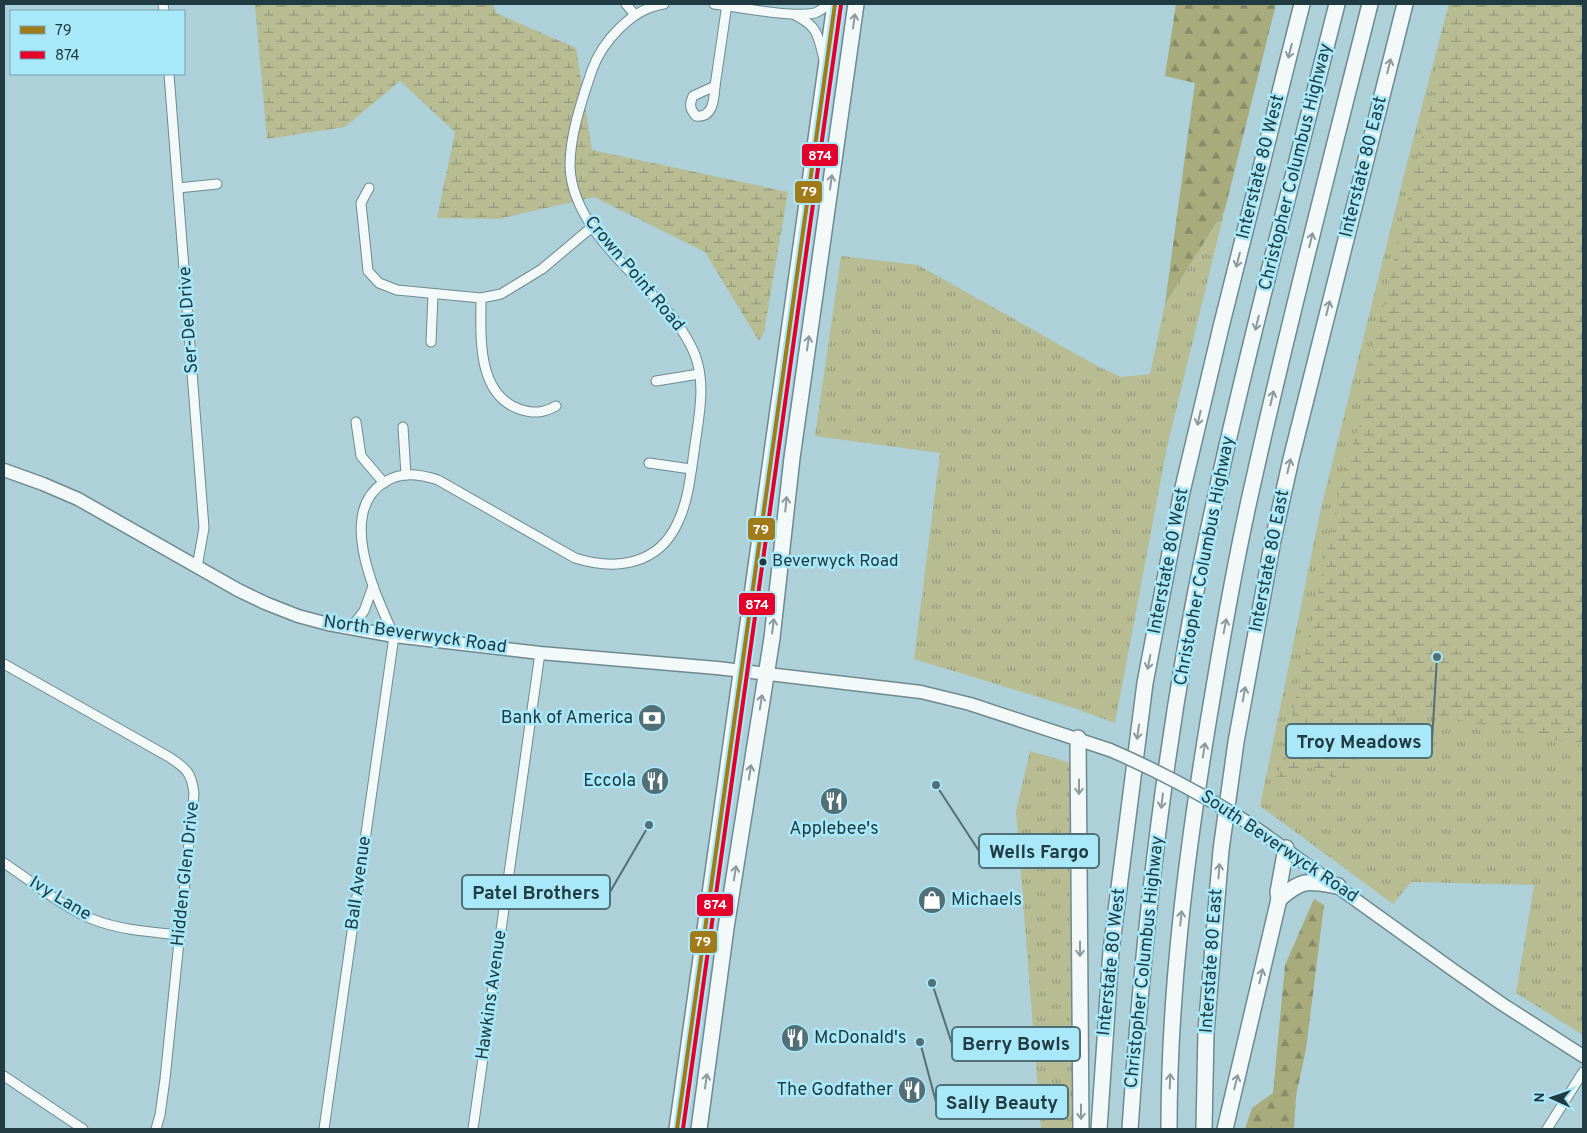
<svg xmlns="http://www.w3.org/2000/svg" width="1587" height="1133" font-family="Overpass,sans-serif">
  <defs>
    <pattern id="grass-tufts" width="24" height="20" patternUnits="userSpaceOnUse" patternTransform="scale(1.25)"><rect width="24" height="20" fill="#b7bc93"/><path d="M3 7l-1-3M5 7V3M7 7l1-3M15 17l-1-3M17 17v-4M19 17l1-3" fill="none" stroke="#949a7a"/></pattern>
    <pattern id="forest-firs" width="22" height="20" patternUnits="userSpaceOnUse" patternTransform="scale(1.25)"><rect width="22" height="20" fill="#a8ab7c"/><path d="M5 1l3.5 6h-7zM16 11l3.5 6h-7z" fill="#888c67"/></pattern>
    <pattern id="wetland-marsh" width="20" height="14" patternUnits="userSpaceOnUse" patternTransform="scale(1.25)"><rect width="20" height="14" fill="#b7bc93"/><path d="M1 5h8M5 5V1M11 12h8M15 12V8" fill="none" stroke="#949a7a"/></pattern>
  </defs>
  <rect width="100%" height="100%" fill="#add0d9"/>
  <g fill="url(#grass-tufts)">
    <path d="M1449,4H1583V1035L1516,993L1534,885L1411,882L1393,904L1260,806L1321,508L1409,155Z"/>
    <path d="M1225,209L1167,447L1115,723L1071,707L914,659L940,453L815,436L841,256L918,265L1099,367L1121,377L1150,374L1165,304Z"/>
    <path d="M1030,751L1071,763L1075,1097L1073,1129H1041L1016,811Z"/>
  </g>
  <g fill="url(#forest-firs)">
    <path d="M1176,4H1276L1225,209L1165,304L1195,83L1165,76Z"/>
    <path d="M1314,899L1324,905L1306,1049L1296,1096L1294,1129H1245L1252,1108L1273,1093L1285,965Z"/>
  </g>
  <g fill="url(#wetland-marsh)">
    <path d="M255,4H493L496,13L576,48L592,150L788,192L764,332L759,341L705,252L594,197L498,219L437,218L455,132L400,81L345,127L267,139Z"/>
    <path d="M1449,4H1583V746L1403,708L1338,780L1304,764L1271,793L1282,763L1342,480L1362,415L1361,393L1385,299L1438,67L1439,41Z"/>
  </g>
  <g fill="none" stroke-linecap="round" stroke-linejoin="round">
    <defs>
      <g id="street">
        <path d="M163,4L164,11"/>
        <path d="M626,4L635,15"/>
        <path d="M714,4C739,7 792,18 815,13C820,11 824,8 828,4"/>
        <path d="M795,15C819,27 818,36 824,60"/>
        <path d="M169,74L204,528L197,567"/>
        <path d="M715,86C714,100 713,118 696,116C690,109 689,105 693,96Z"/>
        <path d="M715,86L727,4"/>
        <path d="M178,188L217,184"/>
        <path d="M369,188L361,203L368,271L379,283L397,290L481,298L501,294L542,269L592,227"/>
        <path d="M481,298C481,335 476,393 519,409C534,414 543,413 556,406"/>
        <path d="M431,342L433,294"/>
        <path d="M656,381L699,374"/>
        <path d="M356,422L361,456L384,483"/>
        <path d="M403,427L406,475"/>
        <path d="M649,463L691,469"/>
        <path d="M350,629L364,611L373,586"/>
        <path d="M4,664L169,757C186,768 192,773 194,794L165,1079L160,1115L156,1129"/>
        <path d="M4,863C30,880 64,908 92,919C119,930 151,932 180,935"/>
        <path d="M4,1076L83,1129"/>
        <path d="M324,1129L394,636C377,597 336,515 383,483C401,471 419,474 438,480L575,558C616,571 659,565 678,522C689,499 691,471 695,445C699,416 706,383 695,355C685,330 667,310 649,291C616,258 571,215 570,166C570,134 582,100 592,70C602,42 632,8 664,4"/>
        <path d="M473,1129L540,653"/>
        <path d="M1547,1129L1583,1072"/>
      </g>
      <g id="secondary">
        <path d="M4,470L43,484L78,499L238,590L265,603L298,616L328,624L394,636L540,653L717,668L921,692L970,704L1110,750"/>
        <path d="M1250,824L1456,972L1502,1004L1583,1056"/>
      </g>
      <g id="highway">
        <path d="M1078,738L1081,1129"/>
        <path d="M1279,899C1303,878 1308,881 1338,886"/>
        <path d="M677,1129L835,4"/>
        <path d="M699,1129L726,928L772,638L792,458L856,4"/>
        <path d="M1099,1129L1111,951L1145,683L1181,496L1221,327L1302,4"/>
        <path d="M1130,1129C1143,932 1165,735 1206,541C1244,361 1292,182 1337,4"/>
        <path d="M1169,1129C1169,993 1186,857 1208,723C1222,639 1236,556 1255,474C1290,316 1331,160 1370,4"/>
        <path d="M1204,1129L1206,1032L1221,850L1236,742L1273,540L1291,459L1405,4"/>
        <path d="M1225,1129L1279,899L1278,892L1286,848"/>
      </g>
    </defs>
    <use href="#street" stroke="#6e8a90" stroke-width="11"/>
    <use href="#secondary" stroke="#6e8a90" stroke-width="15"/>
    <use href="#highway" stroke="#6e8a90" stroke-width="18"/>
    <use href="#street" stroke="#f3f8f9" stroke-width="9"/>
    <use href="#secondary" stroke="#f3f8f9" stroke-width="12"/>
    <use href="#highway" stroke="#f3f8f9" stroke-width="15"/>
    <defs>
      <path id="secondary-bridge" d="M1110,750C1159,771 1205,796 1250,824"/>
    </defs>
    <use href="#secondary-bridge" stroke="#6e8a90" stroke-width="15" stroke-linecap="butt"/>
    <use href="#secondary-bridge" stroke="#f3f8f9" stroke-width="12"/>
    <defs>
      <path id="bus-1" d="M677,1129L835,4"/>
      <path id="bus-2" d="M683,1129L841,5"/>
    </defs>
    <use href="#bus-1" stroke="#a8e8f8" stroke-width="8"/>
    <use href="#bus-2" stroke="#a8e8f8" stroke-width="8"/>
    <use href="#bus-1" stroke="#a17b1a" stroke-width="4"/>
    <use href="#bus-2" stroke="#e4002b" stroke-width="4"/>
  </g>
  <defs><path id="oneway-shaft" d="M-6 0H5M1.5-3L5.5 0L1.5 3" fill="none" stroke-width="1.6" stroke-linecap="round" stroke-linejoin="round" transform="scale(1.25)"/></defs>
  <g stroke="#8a9a9d">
    <use href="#oneway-shaft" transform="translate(854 21) rotate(-82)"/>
    <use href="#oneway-shaft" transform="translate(1290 51) rotate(104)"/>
    <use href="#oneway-shaft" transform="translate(1389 66) rotate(-76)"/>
    <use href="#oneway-shaft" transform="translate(831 182) rotate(-82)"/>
    <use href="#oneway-shaft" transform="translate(1311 240) rotate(-76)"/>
    <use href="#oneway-shaft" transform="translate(1238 260) rotate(104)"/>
    <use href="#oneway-shaft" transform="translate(1328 308) rotate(-76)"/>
    <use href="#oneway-shaft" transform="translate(1257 323) rotate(104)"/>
    <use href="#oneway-shaft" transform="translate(808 343) rotate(-82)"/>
    <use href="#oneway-shaft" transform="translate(1272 398) rotate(-77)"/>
    <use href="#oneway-shaft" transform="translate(1199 418) rotate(103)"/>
    <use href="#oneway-shaft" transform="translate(1289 466) rotate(-77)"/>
    <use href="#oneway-shaft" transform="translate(786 504) rotate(-84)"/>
    <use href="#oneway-shaft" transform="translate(773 626) rotate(-83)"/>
    <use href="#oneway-shaft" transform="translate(1225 626) rotate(-79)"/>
    <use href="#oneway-shaft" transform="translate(1149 662) rotate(101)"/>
    <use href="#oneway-shaft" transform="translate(1244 694) rotate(-80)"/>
    <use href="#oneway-shaft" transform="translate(761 702) rotate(-81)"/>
    <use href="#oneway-shaft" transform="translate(1138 732) rotate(98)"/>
    <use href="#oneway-shaft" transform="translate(1204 750) rotate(-81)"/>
    <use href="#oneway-shaft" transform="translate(750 772) rotate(-81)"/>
    <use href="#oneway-shaft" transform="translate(1079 787) rotate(90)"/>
    <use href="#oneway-shaft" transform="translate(1162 801) rotate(97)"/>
    <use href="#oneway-shaft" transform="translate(1219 871) rotate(-86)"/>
    <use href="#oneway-shaft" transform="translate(735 873) rotate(-81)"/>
    <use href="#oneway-shaft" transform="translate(1181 918) rotate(-84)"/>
    <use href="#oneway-shaft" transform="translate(1080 949) rotate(90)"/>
    <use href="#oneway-shaft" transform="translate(1261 976) rotate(-77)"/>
    <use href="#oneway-shaft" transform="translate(706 1081) rotate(-82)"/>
    <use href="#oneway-shaft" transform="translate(1170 1081) rotate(-88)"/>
    <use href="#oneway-shaft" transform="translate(1236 1082) rotate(-76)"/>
    <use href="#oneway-shaft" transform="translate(1081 1112) rotate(90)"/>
  </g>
  <defs>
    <symbol id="bank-disc" viewBox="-11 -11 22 22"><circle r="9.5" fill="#516f76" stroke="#a8e8f8"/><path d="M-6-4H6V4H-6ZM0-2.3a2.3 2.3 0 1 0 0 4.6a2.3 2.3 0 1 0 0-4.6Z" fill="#fff"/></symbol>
    <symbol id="restaurant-disc" viewBox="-11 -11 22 22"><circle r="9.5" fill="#516f76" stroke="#a8e8f8"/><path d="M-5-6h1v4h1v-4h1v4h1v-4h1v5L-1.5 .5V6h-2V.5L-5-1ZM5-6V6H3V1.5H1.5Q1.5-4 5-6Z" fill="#fff"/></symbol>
    <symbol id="shop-disc" viewBox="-11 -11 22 22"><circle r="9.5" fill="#516f76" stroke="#a8e8f8"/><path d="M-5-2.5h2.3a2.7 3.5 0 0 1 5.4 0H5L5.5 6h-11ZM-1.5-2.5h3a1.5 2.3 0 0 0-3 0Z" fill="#fff"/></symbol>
  </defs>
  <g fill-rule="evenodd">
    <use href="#bank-disc" x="636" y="702" width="32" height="32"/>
    <use href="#restaurant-disc" x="639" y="765" width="32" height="32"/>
    <use href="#restaurant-disc" x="818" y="785" width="32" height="32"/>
    <use href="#shop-disc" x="916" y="884" width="32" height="32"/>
    <use href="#restaurant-disc" x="779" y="1022" width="32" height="32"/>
    <use href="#restaurant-disc" x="896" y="1074" width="32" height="32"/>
  </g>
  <circle fill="#203b41" stroke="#a8e8f8" stroke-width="2" cx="763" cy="562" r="4.5"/>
  <g text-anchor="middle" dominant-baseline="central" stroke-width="5" stroke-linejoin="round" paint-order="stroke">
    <g font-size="17" fill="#203b41" stroke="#a8e8f8" text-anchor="start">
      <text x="772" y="562">Beverwyck Road</text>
    </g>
    <g font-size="18" fill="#203b41" stroke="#a8e8f8">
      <text transform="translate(1261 167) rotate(-76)">Interstate 80 West</text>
      <text transform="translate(1296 167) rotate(-76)">Christopher Columbus Highway</text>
      <text transform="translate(1364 167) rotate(-76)">Interstate 80 East</text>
      <text transform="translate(634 274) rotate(50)">Crown Point Road</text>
      <text transform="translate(189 320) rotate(-94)">Ser-Del Drive</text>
      <text transform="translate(1169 561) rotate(-79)">Interstate 80 West</text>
      <text transform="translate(1205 561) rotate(-79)">Christopher Columbus Highway</text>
      <text transform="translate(1270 561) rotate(-79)">Interstate 80 East</text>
      <text transform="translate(415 635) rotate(8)">North Beverwyck Road</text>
      <text transform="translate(1279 847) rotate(34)">South Beverwyck Road</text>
      <text transform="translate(186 874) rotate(-84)">Hidden Glen Drive</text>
      <text transform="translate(359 883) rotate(-82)">Ball Avenue</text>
      <text transform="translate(60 899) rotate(31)">Ivy Lane</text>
      <text transform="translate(1212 961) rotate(-86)">Interstate 80 East</text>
      <text transform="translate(1112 962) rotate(-84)">Interstate 80 West</text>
      <text transform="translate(1145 962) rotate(-84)">Christopher Columbus Highway</text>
      <text transform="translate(492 995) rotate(-82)">Hawkins Avenue</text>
    </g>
    <g font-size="18" fill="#203b41" stroke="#a8e8f8" text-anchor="end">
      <text x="633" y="718">Bank of America</text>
      <text x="636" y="781">Eccola</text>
      <text x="834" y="829" text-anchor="middle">Applebee's</text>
      <text x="951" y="900" text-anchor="start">Michaels</text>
      <text x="814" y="1038" text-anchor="start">McDonald's</text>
      <text x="893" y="1090">The Godfather</text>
    </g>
  </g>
  <path fill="none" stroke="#516f76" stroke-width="2" d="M1437 657L1432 741M936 785L979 851M649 825L610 892M932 983L952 1044M920 1042L936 1102"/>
  <g fill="#516f76" stroke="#a8e8f8" stroke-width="2">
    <circle cx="1437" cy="657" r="5"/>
    <circle cx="936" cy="785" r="5"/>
    <circle cx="649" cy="825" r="5"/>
    <circle cx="932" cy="983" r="5"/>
    <circle cx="920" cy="1042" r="5"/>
  </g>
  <g fill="#a8e8f8" stroke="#516f76" stroke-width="2">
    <rect x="1286" y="724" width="146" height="34" rx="5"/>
    <rect x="979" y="834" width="120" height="34" rx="5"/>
    <rect x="462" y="875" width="148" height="34" rx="5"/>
    <rect x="952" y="1027" width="128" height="34" rx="5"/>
    <rect x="936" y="1085" width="132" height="34" rx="5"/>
  </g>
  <g font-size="19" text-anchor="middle" font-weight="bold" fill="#203b41">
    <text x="1359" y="748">Troy Meadows</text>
    <text x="1039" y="858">Wells Fargo</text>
    <text x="536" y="899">Patel Brothers</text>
    <text x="1016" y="1050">Berry Bowls</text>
    <text x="1002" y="1109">Sally Beauty</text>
  </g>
  <g stroke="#a8e8f8" stroke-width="2">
    <rect x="801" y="143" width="38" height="24" rx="5" fill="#e4002b"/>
    <rect x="794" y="180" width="29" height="24" rx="5" fill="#a17b1a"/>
    <rect x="747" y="517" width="29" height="24" rx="5" fill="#a17b1a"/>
    <rect x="738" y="592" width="38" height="24" rx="5" fill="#e4002b"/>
    <rect x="696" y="893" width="38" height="24" rx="5" fill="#e4002b"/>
    <rect x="689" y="930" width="29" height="24" rx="5" fill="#a17b1a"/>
  </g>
  <g font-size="14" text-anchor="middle" font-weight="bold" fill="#fff">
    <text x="820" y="160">874</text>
    <text x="809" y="196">79</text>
    <text x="761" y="534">79</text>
    <text x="757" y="609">874</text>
    <text x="715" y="909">874</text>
    <text x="703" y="946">79</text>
  </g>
  <rect width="1587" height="1133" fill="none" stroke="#203b41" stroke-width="10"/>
  <rect x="10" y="10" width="175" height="65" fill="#a8e8f8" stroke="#72a3af"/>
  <rect x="20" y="26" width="25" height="8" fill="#a17b1a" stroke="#72a3af"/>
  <text x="55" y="35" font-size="15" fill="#203b41">79</text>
  <rect x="20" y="51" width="25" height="8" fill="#e4002b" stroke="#72a3af"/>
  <text x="55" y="60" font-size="15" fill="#203b41">874</text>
  <g transform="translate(1552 1098) rotate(272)" stroke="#a8e8f8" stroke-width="4" paint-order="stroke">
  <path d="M0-4L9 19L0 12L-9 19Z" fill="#203b41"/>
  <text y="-8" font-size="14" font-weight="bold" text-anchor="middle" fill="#203b41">N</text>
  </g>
</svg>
